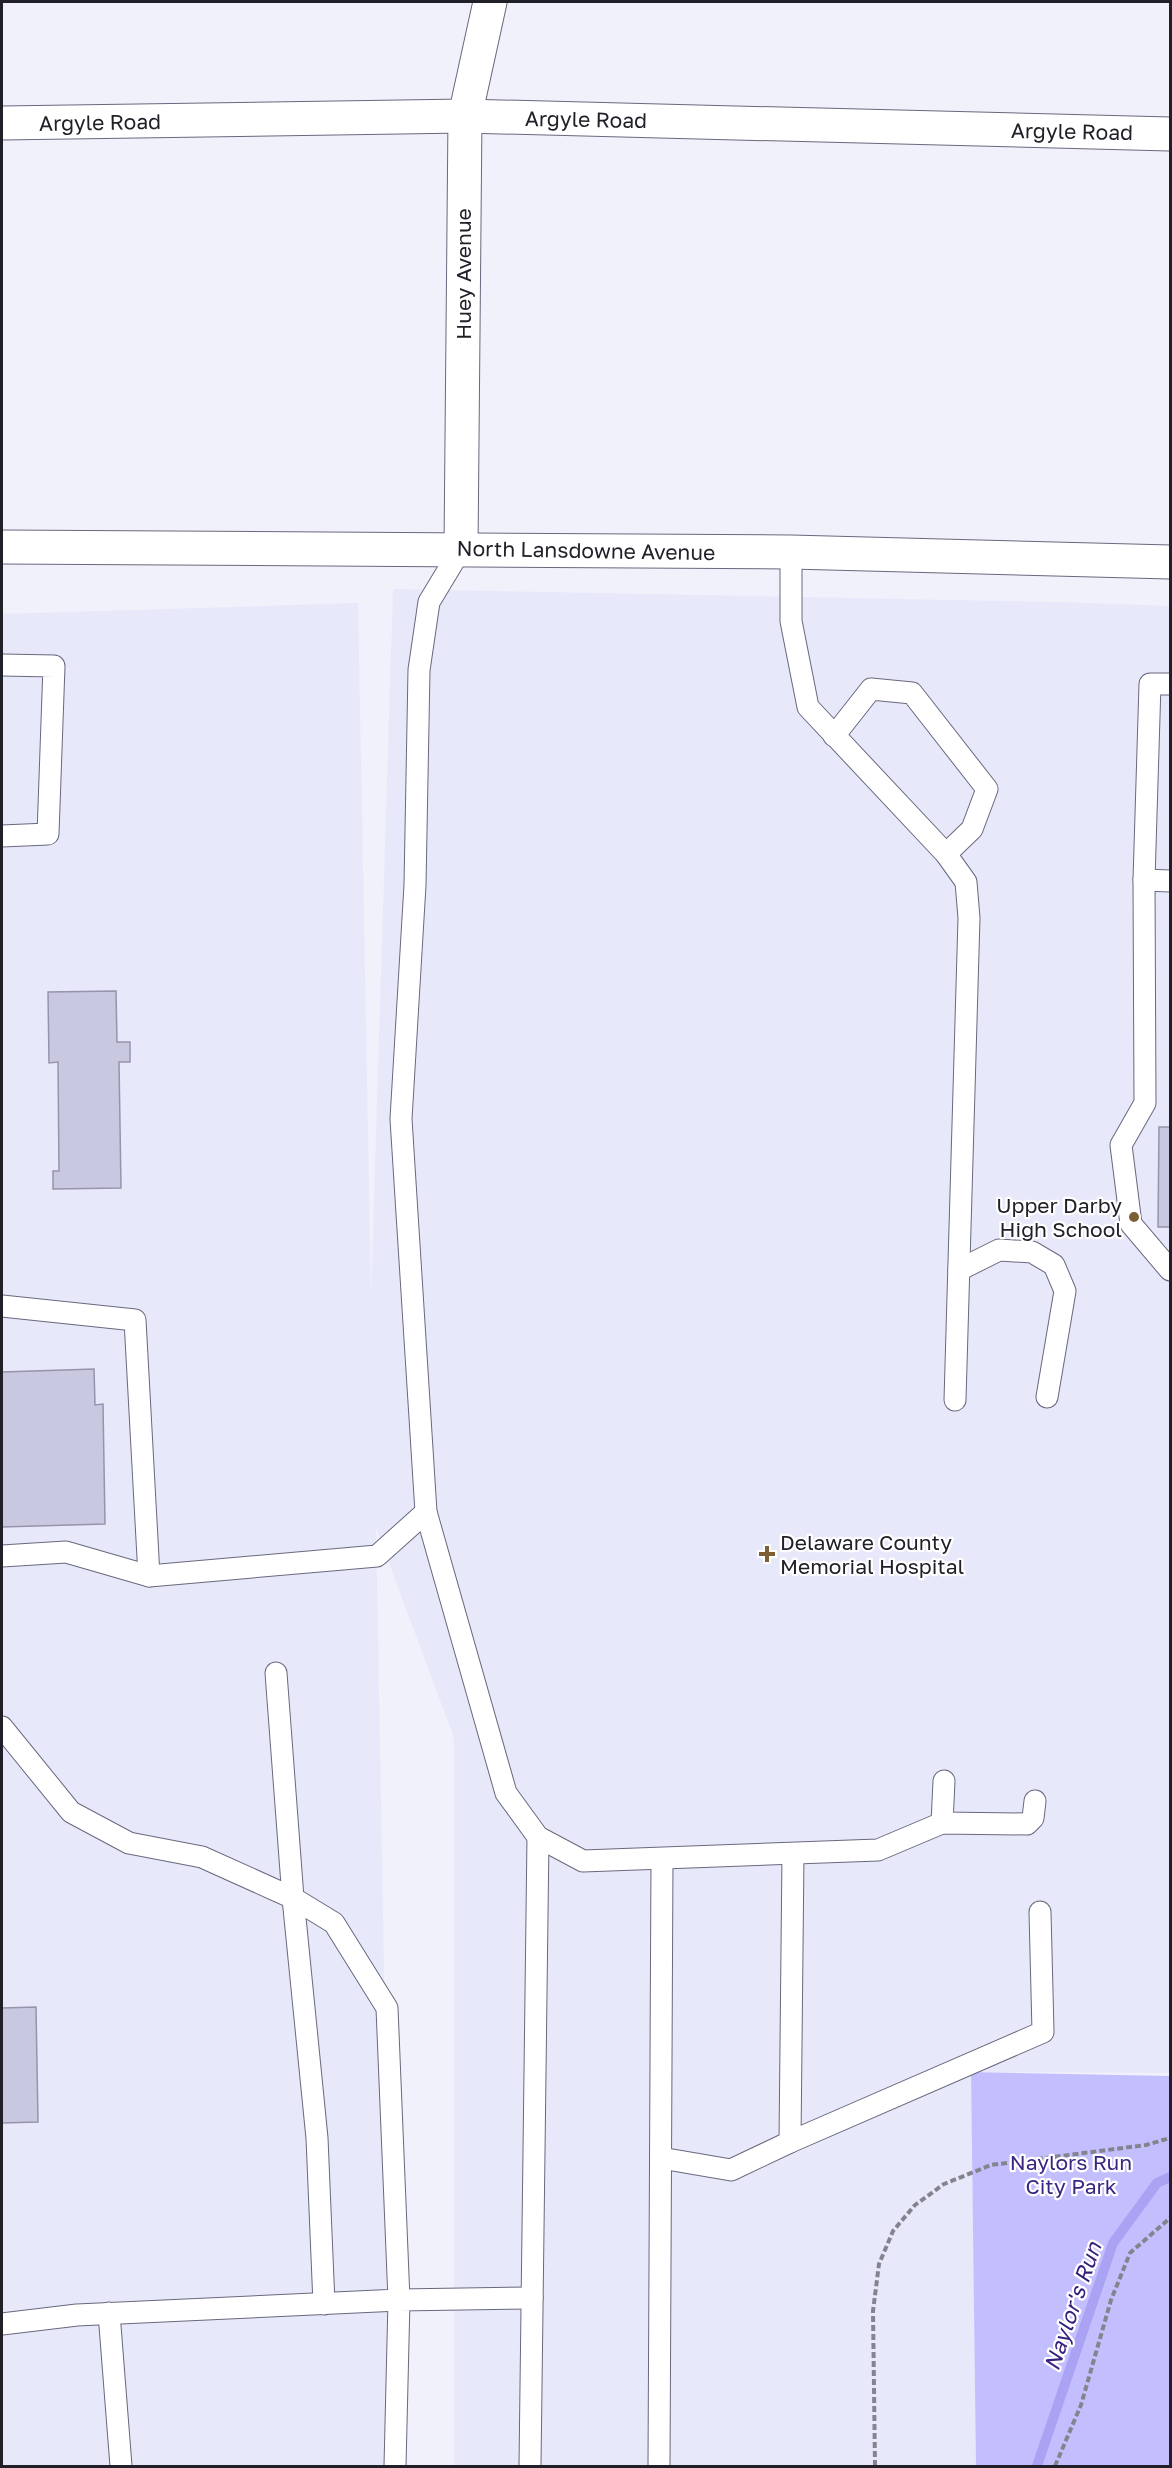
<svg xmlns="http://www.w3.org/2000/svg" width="1172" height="2468" font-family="'Golos Text',sans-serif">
  <rect width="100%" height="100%" fill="#f1f1fb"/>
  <path fill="#e8e8fb" d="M393,589L1060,602L1170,606V2073L971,2072L977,2466H454V1738L376,1528L393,2466H2V614L358,603L371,1294Z"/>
  <path fill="#c3bfff" d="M971,2072L1170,2076V2466H976Z"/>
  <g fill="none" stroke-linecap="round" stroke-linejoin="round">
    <path stroke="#aaa3f4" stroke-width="10" d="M1037,2466L1113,2243L1157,2183L1170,2177"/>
  </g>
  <g fill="#c9c8e1" stroke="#9594ac" stroke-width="1.5">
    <path d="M116,991L117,1042H130V1062H119L121,1188L53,1189V1171H59L58,1062L49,1063L48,992Z"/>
    <path d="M1159,1127H1170V1227H1158Z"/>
    <path d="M94,1369L95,1405L103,1404L105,1524L2,1527V1372Z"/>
    <path d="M36,2007L38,2122L2,2123V2008Z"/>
  </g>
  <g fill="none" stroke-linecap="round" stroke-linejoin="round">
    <defs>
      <g id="lane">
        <path d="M461,549L429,602L419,670L415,885L401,1119L426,1512L506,1793L538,1837L583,1861L878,1850L942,1823L1027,1824L1033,1818L1035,1801"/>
        <path d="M791,552V621L808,707L946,854L966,882L969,918L955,1400"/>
        <path d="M2,665L54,666L48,834L2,836"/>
        <path d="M834,736L871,689L912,693L987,789L972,829L946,854"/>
        <path d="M1144,880L1150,684H1170"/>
        <path d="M1170,881L1144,880L1145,1103L1121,1145L1131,1224L1170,1270"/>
        <path d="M959,1270L999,1250L1032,1252L1054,1265L1065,1291L1047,1397"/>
        <path d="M2,1306L135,1320L149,1576"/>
        <path d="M2,1556L66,1552L149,1576L377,1556L426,1512"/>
        <path d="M276,1673L293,1898L317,2138L324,2304"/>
        <path d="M2,1727L71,1812L129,1843L202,1857L293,1898L334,1923L387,2008L399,2300L77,2315L2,2324"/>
        <path d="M942,1823L944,1781"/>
        <path d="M790,2142L1043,2032L1040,1912"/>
        <path d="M661,2158L731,2170L790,2142L793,1854"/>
        <path d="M109,2313L121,2466"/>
        <path d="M395,2466L399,2300L532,2298"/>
        <path d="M530,2466L538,1837"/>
        <path d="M659,2466L662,1859"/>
      </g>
      <g id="street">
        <path d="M2,123L465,116L1170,134"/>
        <path d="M461,549L465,116L490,2"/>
      </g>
      <path id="primary" d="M2,547L791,552L1170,562"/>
    </defs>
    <use href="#lane" stroke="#69687e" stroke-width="23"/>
    <use href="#street" stroke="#69687e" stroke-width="35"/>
    <use href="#primary" stroke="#69687e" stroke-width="35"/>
    <g stroke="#85848e" stroke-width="4" stroke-dasharray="6 3" stroke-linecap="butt">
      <path d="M875,2466L873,2311L879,2264L893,2231L915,2205L944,2184L991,2165L1146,2145L1170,2138"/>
      <path d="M1055,2466L1081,2405L1111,2300L1130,2253L1170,2218"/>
    </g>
    <use href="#lane" stroke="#fff" stroke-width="21"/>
    <use href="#street" stroke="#fff" stroke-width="33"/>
    <use href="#primary" stroke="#fff" stroke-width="33"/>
  </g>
  <g fill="#7c5f33" stroke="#fff" stroke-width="2">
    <circle cx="1134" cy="1217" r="6"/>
    <path d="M764 1545h6v6h6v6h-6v6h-6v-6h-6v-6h6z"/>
  </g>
  <g text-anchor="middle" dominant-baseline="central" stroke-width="4.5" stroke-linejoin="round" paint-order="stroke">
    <g font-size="21" fill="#212029" stroke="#fff">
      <text transform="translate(586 119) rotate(1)">Argyle Road</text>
      <text transform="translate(100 122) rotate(-1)">Argyle Road</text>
      <text transform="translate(1072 131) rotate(1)">Argyle Road</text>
      <text transform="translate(463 274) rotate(-90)">Huey Avenue</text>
      <text transform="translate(586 550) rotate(1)">North Lansdowne Avenue</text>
    </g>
    <g font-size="21" fill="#212029" stroke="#fff" text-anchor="end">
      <text x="1122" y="1205">Upper Darby<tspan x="1122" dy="24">High School</tspan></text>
      <text x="780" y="1542" text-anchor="start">Delaware County<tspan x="780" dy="24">Memorial Hospital</tspan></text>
    </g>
    <g font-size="21" fill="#3a2581" stroke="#fff">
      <text x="1071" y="2162">Naylors Run<tspan x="1071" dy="24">City Park</tspan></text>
    </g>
    <g font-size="22" font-style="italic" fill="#37207d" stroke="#fff">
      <text transform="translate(1072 2306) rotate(-71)">Naylor's Run</text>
    </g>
  </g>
  <rect width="1172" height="2468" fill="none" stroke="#212029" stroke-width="6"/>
</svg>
